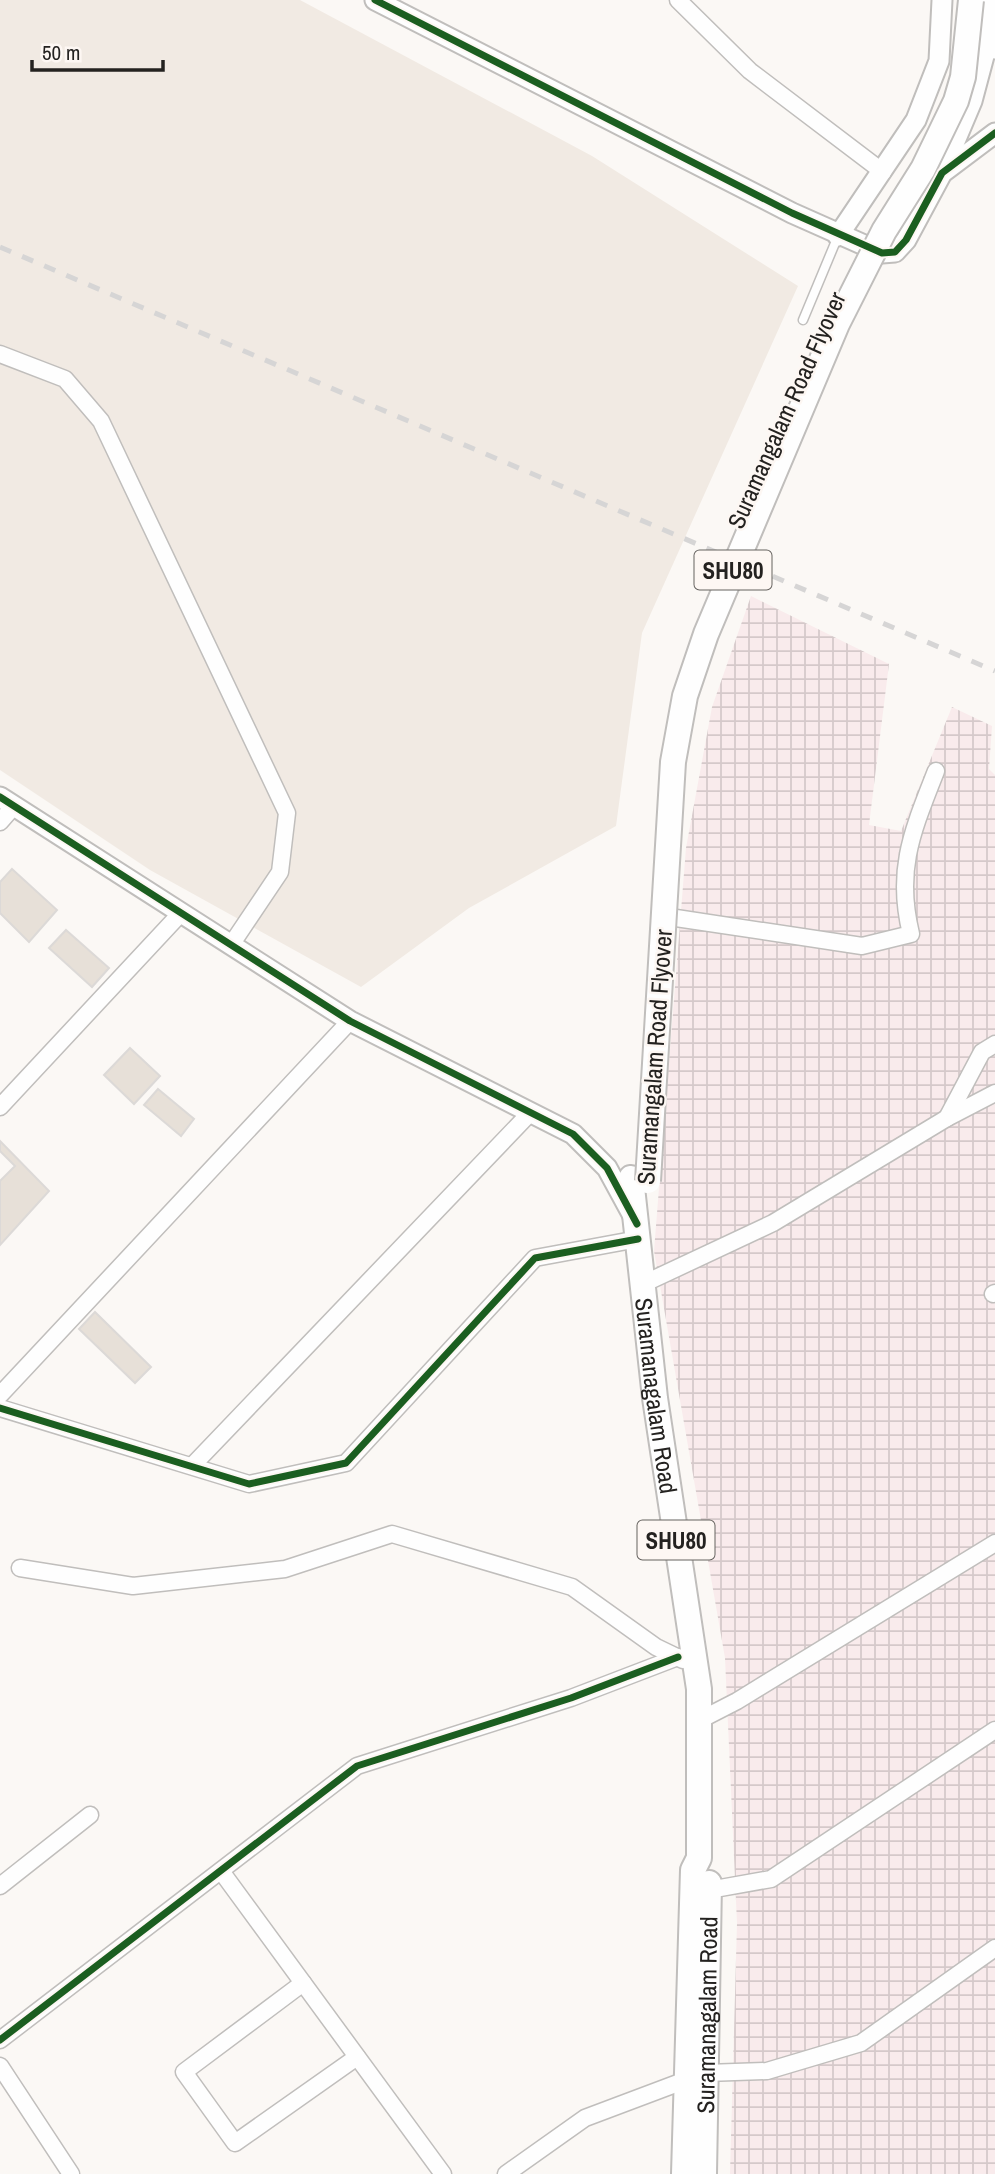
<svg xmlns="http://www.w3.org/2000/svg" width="995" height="2174" font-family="'Archivo Narrow',sans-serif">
  <defs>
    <pattern id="industrial-grid" width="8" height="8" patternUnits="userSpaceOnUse" patternTransform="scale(1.75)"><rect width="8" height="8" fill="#f9ebec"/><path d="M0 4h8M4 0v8" fill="none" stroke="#d5c9ca"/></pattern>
  </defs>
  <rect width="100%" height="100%" fill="#fbf8f5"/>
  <path fill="#f1eae3" d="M0,0H300L592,156L798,286L642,633L616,826L469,908L361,987L150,870L0,770Z"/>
  <path fill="url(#industrial-grid)" d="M751,596L889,664L869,825L901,831L952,707L992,726L989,769L995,775V2174H730L737,1923L725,1658L654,1251L686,848L712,707Z"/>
  <g fill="#e7e0d8" stroke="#dcd9d7" stroke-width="2">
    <path d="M12,869L57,910L29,942L0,913V882Z"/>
    <path d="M66,930L109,968L92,987L49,948Z"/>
    <path d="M130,1048L160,1076L134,1104L104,1075Z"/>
    <path d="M158,1089L194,1119L181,1136L144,1105Z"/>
    <path d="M0,1141L49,1191L0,1245V1181L15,1166L0,1151Z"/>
    <path d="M95,1312L151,1367L135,1383L79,1329Z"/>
  </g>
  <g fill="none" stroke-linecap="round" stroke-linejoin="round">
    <defs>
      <path id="service" d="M803,320L838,236"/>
      <g id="minor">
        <path d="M678,0L750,71L883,172"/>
        <path d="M0,354L65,379L101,421L287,813L280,872L231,945"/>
        <path d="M0,822L14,806"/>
        <path d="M676,918L862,946L911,934C895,869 913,830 936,771"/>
        <path d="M0,1107L180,914"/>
        <path d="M947,1118L982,1052L995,1044"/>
        <path d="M643,1284L773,1223L947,1118L995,1093"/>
        <path d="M993,1294L995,1293"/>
        <path d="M0,1395L350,1021"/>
        <path d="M0,1408L249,1484L346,1463L535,1258L638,1239"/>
        <path d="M192,1466L531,1112"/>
        <path d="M20,1568L133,1586L285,1569L392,1534L572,1587L656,1647L683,1660"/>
        <path d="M700,1720L737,1701L995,1543"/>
        <path d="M221,1871L443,2174"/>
        <path d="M0,1886L90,1815"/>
        <path d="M709,1890L771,1879L995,1730"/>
        <path d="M303,1983L184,2072L235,2143L357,2057"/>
        <path d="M0,2040L357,1766L571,1698L678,1657"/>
        <path d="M0,2066L71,2174"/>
        <path d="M706,2073L767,2071L861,2043L995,1948"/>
        <path d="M506,2174L585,2118L686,2080"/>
      </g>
      <g id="tertiary">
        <path d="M375,0L792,213L882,253L895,252L906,240L942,173L995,133"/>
        <path d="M942,172L972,101L988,41L987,0"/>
        <path d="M838,236L916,120L939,61L942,0"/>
        <path d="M0,797L350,1021L573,1134L607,1168L632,1214"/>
      </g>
      <path id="secondary" d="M988,41L995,48"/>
      <g id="primary">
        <path id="s1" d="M631,1178L655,1398L699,1689V1858L693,1870L684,2174"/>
        <path id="s2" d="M704,2174L709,1883"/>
      </g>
    </defs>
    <use href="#service" stroke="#c0bebc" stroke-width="11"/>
    <use href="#minor" stroke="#c0bebc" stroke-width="19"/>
    <use href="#tertiary" stroke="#c0bebc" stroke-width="23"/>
    <use href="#secondary" stroke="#c0bebc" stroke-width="24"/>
    <use href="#primary" stroke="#c0bebc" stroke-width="28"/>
    <use href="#service" stroke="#fefefe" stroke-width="8"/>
    <use href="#minor" stroke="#fefefe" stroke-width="16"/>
    <use href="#tertiary" stroke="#fefefe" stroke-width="19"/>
    <use href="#secondary" stroke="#fefefe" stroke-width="21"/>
    <use href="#primary" stroke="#fefefe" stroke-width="24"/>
    <path stroke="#d6d5d5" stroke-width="5" stroke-dasharray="12 12" stroke-linecap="butt" d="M0,247L995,671"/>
    <defs>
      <path id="primary-bridge" d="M648,1181L673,762L685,696L706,634L837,324L884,231L923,169L956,101L963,77L971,0"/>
    </defs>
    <use href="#primary-bridge" stroke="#c0bebc" stroke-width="28" stroke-linecap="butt"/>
    <use href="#primary-bridge" stroke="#fefefe" stroke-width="24"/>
    <defs>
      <g id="cycleway">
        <path d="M375,0L792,213L882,253L895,252L906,240L942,173L995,133"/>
        <path d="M0,797L350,1021L573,1134L607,1168L637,1224"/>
        <path d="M0,1408L249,1484L346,1463L535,1258L638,1239"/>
        <path d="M0,2040L357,1766L571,1698L678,1657"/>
      </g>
    </defs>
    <use href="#cycleway" stroke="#fdf7f3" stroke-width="11"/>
    <use href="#cycleway" stroke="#1b5e20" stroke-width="7"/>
  </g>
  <g text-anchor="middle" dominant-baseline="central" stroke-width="5" stroke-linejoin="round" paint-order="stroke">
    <g fill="#fdf7f3" stroke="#65625f" stroke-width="2">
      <rect x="694.5" y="550.5" width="77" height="39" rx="5"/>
      <rect x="637.5" y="1520.5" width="77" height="39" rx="5"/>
    </g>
    <g font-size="23" font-weight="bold" fill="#242220">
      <text x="733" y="570">SHU80</text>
      <text x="676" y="1540">SHU80</text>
    </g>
    <g font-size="24" fill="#242220" stroke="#fdf7f3">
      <text transform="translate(786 410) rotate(-66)">Suramangalam Road Flyover</text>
      <text transform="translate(654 1057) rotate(-86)">Suramangalam Road Flyover</text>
      <text stroke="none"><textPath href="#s1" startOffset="219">Suramanagalam Road</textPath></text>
      <text stroke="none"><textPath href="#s2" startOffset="159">Suramanagalam Road</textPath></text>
    </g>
  </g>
  <path d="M32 60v10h131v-10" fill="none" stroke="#242220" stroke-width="3.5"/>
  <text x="42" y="60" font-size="21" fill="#242220" stroke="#fdf7f3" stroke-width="5" paint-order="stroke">50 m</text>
</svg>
